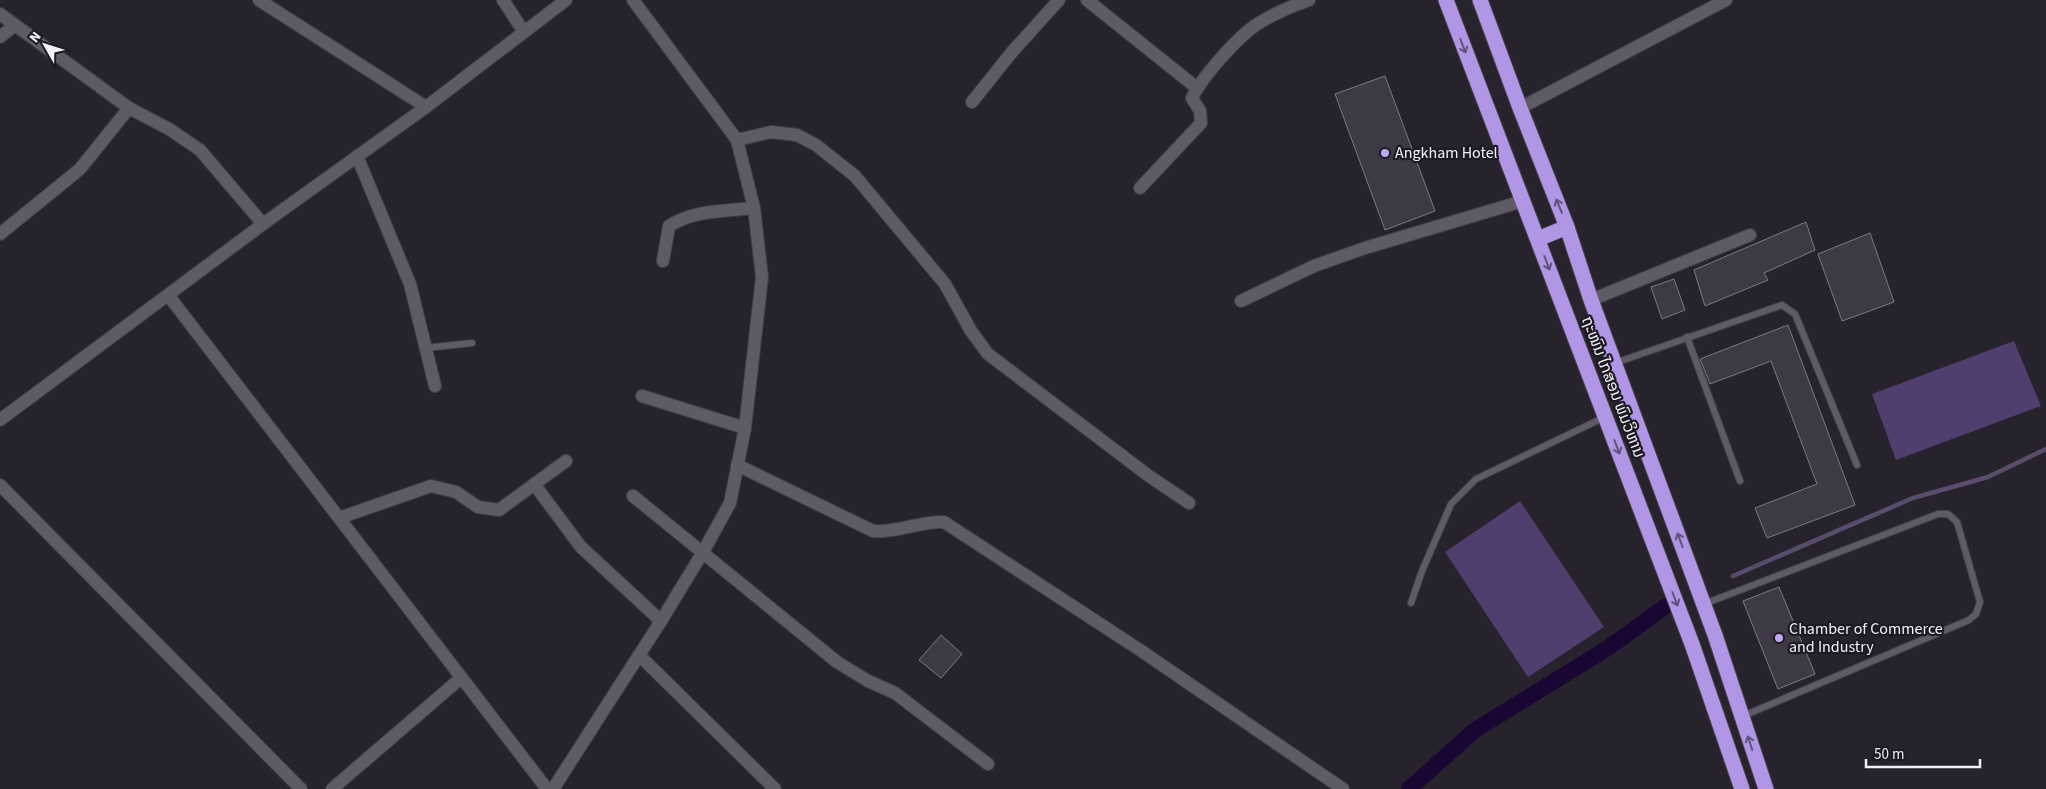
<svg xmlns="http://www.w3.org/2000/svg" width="2046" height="789" font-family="'Source Sans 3','Noto Sans Lao',sans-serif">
  <rect width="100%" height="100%" fill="#26232d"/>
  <g fill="#4f3e6e">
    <path d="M2014,341L2041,406L1896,460L1872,394Z"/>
    <path d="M1520,501L1604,627L1528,677L1445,552Z"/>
  </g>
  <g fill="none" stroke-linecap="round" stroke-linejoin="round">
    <path stroke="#5b4c6e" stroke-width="4.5" d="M1733,576L1913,498L1988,477L2046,449"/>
    <path stroke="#1a0633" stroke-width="16" d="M1409,789L1475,730L1608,648L1666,606"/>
  </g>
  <g fill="#3d3a45" stroke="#7d7985">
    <path d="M1385,76L1435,211L1385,230L1335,94Z"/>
    <path d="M1806,222L1815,250L1764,273L1768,280L1705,306L1694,270Z"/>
    <path d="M1870,233L1894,302L1842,321L1818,254Z"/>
    <path d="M1674,279L1685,310L1662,319L1651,287Z"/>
    <path d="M1788,325L1855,505L1767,538L1755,508L1817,484L1771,361L1710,384L1700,359Z"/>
    <path d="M1779,587L1815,674L1778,689L1743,601Z"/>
    <path d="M941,635L962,654L941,678L919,660Z"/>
  </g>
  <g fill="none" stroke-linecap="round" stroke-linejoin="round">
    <defs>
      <g id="lane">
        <path d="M1687,337L1740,481"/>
        <path d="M425,348L472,343"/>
        <path d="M1615,363L1782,305L1795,314L1857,465"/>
        <path d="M1411,603L1422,571L1451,504L1476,479L1605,417"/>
        <path d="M1704,604L1938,514H1948L1957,522L1980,602L1976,614L1969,620L1743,716"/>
      </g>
      <g id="street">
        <path d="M259,0L426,107"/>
        <path d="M503,0L524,32"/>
        <path d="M1087,0L1197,88"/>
        <path d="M0,14L129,108L169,129L200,150L263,224"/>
        <path d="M0,37L15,25"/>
        <path d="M972,102L1012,52L1059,0"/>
        <path d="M1520,108L1726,0"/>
        <path d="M737,140L771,132L797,135L816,145L855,176L945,284L971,331L988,354L1149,476L1189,503"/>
        <path d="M357,156L410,284L435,386"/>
        <path d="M1140,188L1201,123L1200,111L1192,98C1202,77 1239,35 1259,23C1275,13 1292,6 1309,0"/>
        <path d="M0,234L80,169L129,108"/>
        <path d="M663,261L669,226C693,210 725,211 754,208"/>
        <path d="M168,295L547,789"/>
        <path d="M1591,300L1750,235"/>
        <path d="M1241,301L1314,266L1365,248L1523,201"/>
        <path d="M642,396L745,428"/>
        <path d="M0,420L263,224L426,107L566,0"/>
        <path d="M737,465L873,531C897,533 920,521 944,522L1140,650L1343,789"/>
        <path d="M534,484L581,547L661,621"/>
        <path d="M0,485L301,789"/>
        <path d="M633,496L837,662L868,681L895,693L988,764"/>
        <path d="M339,518L431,486L456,492L478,507L499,510L566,461"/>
        <path d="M639,655L775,789"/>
        <path d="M332,789L461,678"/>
        <path d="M553,789L661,621L703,552L730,503L745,428L762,277L754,208L737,140L633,0"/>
      </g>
      <g id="highway">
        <path d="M1446,0L1692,644L1742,789"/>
        <path d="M1480,0L1520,108L1567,227L1591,300L1715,635L1766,789"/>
        <path d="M1538,239L1567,227"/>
      </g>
    </defs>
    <use href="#lane" stroke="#423f47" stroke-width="8"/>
    <use href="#street" stroke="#423f47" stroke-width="14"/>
    <use href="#highway" stroke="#423f47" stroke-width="17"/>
    <use href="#lane" stroke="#5e5b66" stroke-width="6"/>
    <use href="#street" stroke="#5e5b66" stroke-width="12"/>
    <use href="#highway" stroke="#b196e5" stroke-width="15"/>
  </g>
  <defs><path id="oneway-shaft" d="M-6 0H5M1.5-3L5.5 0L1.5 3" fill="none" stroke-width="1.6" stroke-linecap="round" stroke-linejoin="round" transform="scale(1.25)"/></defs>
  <g stroke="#60527a">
    <use href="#oneway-shaft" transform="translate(1463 46) rotate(69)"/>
    <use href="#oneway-shaft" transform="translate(1559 206) rotate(-112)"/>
    <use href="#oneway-shaft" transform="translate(1547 263) rotate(69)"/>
    <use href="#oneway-shaft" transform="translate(1617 447) rotate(69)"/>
    <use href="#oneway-shaft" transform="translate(1680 540) rotate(-110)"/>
    <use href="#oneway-shaft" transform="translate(1675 599) rotate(69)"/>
    <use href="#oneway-shaft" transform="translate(1750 743) rotate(-108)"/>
  </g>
  <g fill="#c1a8f3" stroke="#1d1a23" stroke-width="2">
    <circle cx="1385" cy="153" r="5"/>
    <circle cx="1779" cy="638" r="5"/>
  </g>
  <g text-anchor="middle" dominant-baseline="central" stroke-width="4.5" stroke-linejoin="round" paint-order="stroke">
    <g font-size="16" fill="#f2f0f7" stroke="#1d1a23" text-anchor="start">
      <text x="1395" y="153">Angkham Hotel</text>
      <text x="1789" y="629">Chamber of Commerce<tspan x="1789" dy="18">and Industry</tspan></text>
    </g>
    <g font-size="16" fill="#f2f0f7" stroke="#1d1a23">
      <text transform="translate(1613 387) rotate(69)">ຖະໜົນ ໄກສອນ ພົມວິຫານ</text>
    </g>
  </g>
  <g transform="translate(45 45) rotate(309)" stroke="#1d1a23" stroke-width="4" paint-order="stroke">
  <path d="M0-4L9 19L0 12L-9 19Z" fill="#f2f0f7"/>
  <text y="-8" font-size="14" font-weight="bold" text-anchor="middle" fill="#f2f0f7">N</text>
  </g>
  <path d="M1866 759v8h114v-8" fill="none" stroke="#f2f0f7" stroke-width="2.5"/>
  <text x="1874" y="759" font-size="15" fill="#f2f0f7" stroke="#1d1a23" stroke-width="4" paint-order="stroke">50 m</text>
</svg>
